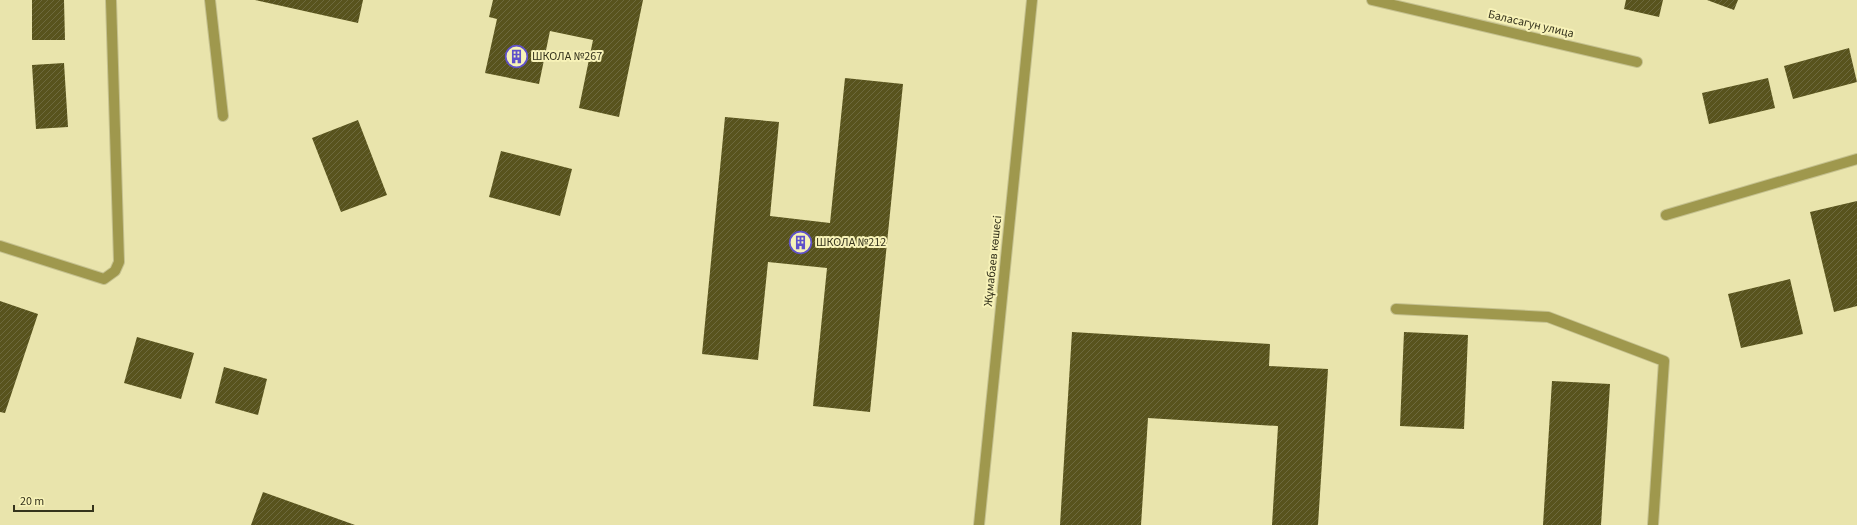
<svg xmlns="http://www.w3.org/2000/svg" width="1857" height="525" font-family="'Source Sans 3',sans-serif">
  <defs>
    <pattern id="building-hatch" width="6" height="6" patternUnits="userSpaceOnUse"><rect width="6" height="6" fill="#58531d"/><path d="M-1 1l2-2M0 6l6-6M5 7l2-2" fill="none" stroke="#6d693d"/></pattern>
  </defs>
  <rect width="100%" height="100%" fill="#e9e4ac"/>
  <g fill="url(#building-hatch)">
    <path d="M32,0H64L65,40H32Z"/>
    <path d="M255,0H363L358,23Z"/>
    <path d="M493,0H643L619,117L579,108L593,40L550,31L539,84L485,73L497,19L489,17Z"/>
    <path d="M1626,0H1663L1659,17L1624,9Z"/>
    <path d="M1707,0H1738L1734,10Z"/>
    <path d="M1849,48L1857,82L1793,99L1784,66Z"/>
    <path d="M64,63L68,127L36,129L32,65Z"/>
    <path d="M845,78L903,84L870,412L813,406L827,268L768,262L758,360L702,354L725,117L779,122L770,216L830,223Z"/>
    <path d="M1768,78L1775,108L1709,124L1702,93Z"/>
    <path d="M358,120L387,195L341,212L312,138Z"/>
    <path d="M501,151L572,169L560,216L489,197Z"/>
    <path d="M1857,201V306L1834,312L1810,212Z"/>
    <path d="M1790,279L1803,334L1741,348L1728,294Z"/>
    <path d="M0,301L38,314L5,413L0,412Z"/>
    <path d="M1072,332L1270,344L1269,366L1328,369L1318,525H1272L1278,426L1148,418L1141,525H1060Z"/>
    <path d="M1404,332L1468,335L1464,429L1400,426Z"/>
    <path d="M137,337L194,353L181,399L124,383Z"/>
    <path d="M224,367L267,379L258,415L215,403Z"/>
    <path d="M1552,381L1610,384L1601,525H1543Z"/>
    <path d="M263,492L355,525H251Z"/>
  </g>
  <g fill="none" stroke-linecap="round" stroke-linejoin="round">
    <defs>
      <g id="minor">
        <path d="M210,0L223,116"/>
        <path d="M1372,0L1637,62"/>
        <path d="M1666,215L1857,159"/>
        <path d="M0,246L104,279L115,271L119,262L111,0"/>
        <path d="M1396,309L1548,317L1664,361L1653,525"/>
        <path d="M979,525L1032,0"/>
      </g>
    </defs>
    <use href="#minor" stroke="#c5c18f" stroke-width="12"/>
    <use href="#minor" stroke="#9f984d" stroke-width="10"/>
  </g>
  <defs>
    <symbol id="building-ring" viewBox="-11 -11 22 22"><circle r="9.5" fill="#f7f2b8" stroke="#6051ca" stroke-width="1.5"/><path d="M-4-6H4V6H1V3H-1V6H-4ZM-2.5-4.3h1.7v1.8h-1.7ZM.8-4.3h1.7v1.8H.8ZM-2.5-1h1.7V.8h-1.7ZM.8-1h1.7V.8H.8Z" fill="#6051ca"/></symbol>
  </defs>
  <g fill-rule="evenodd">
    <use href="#building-ring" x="504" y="44" width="25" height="25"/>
    <use href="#building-ring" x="788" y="230" width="25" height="25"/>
  </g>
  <g text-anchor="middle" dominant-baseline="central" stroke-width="4" stroke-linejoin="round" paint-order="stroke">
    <g font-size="12" fill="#35331c" stroke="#f7f2b8">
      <text transform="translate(1531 24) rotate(13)">Баласагун улица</text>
      <text transform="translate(993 261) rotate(-84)">Жұмабаев көшесі</text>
    </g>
    <g font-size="12" fill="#35331c" stroke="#f7f2b8" text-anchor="start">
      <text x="532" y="56">ШКОЛА №267</text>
      <text x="816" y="242">ШКОЛА №212</text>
    </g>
  </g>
  <path d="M14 505v6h79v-6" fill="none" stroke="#35331c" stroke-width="2"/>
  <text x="20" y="505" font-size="12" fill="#35331c" stroke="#f7f2b8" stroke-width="3" paint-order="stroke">20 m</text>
</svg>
